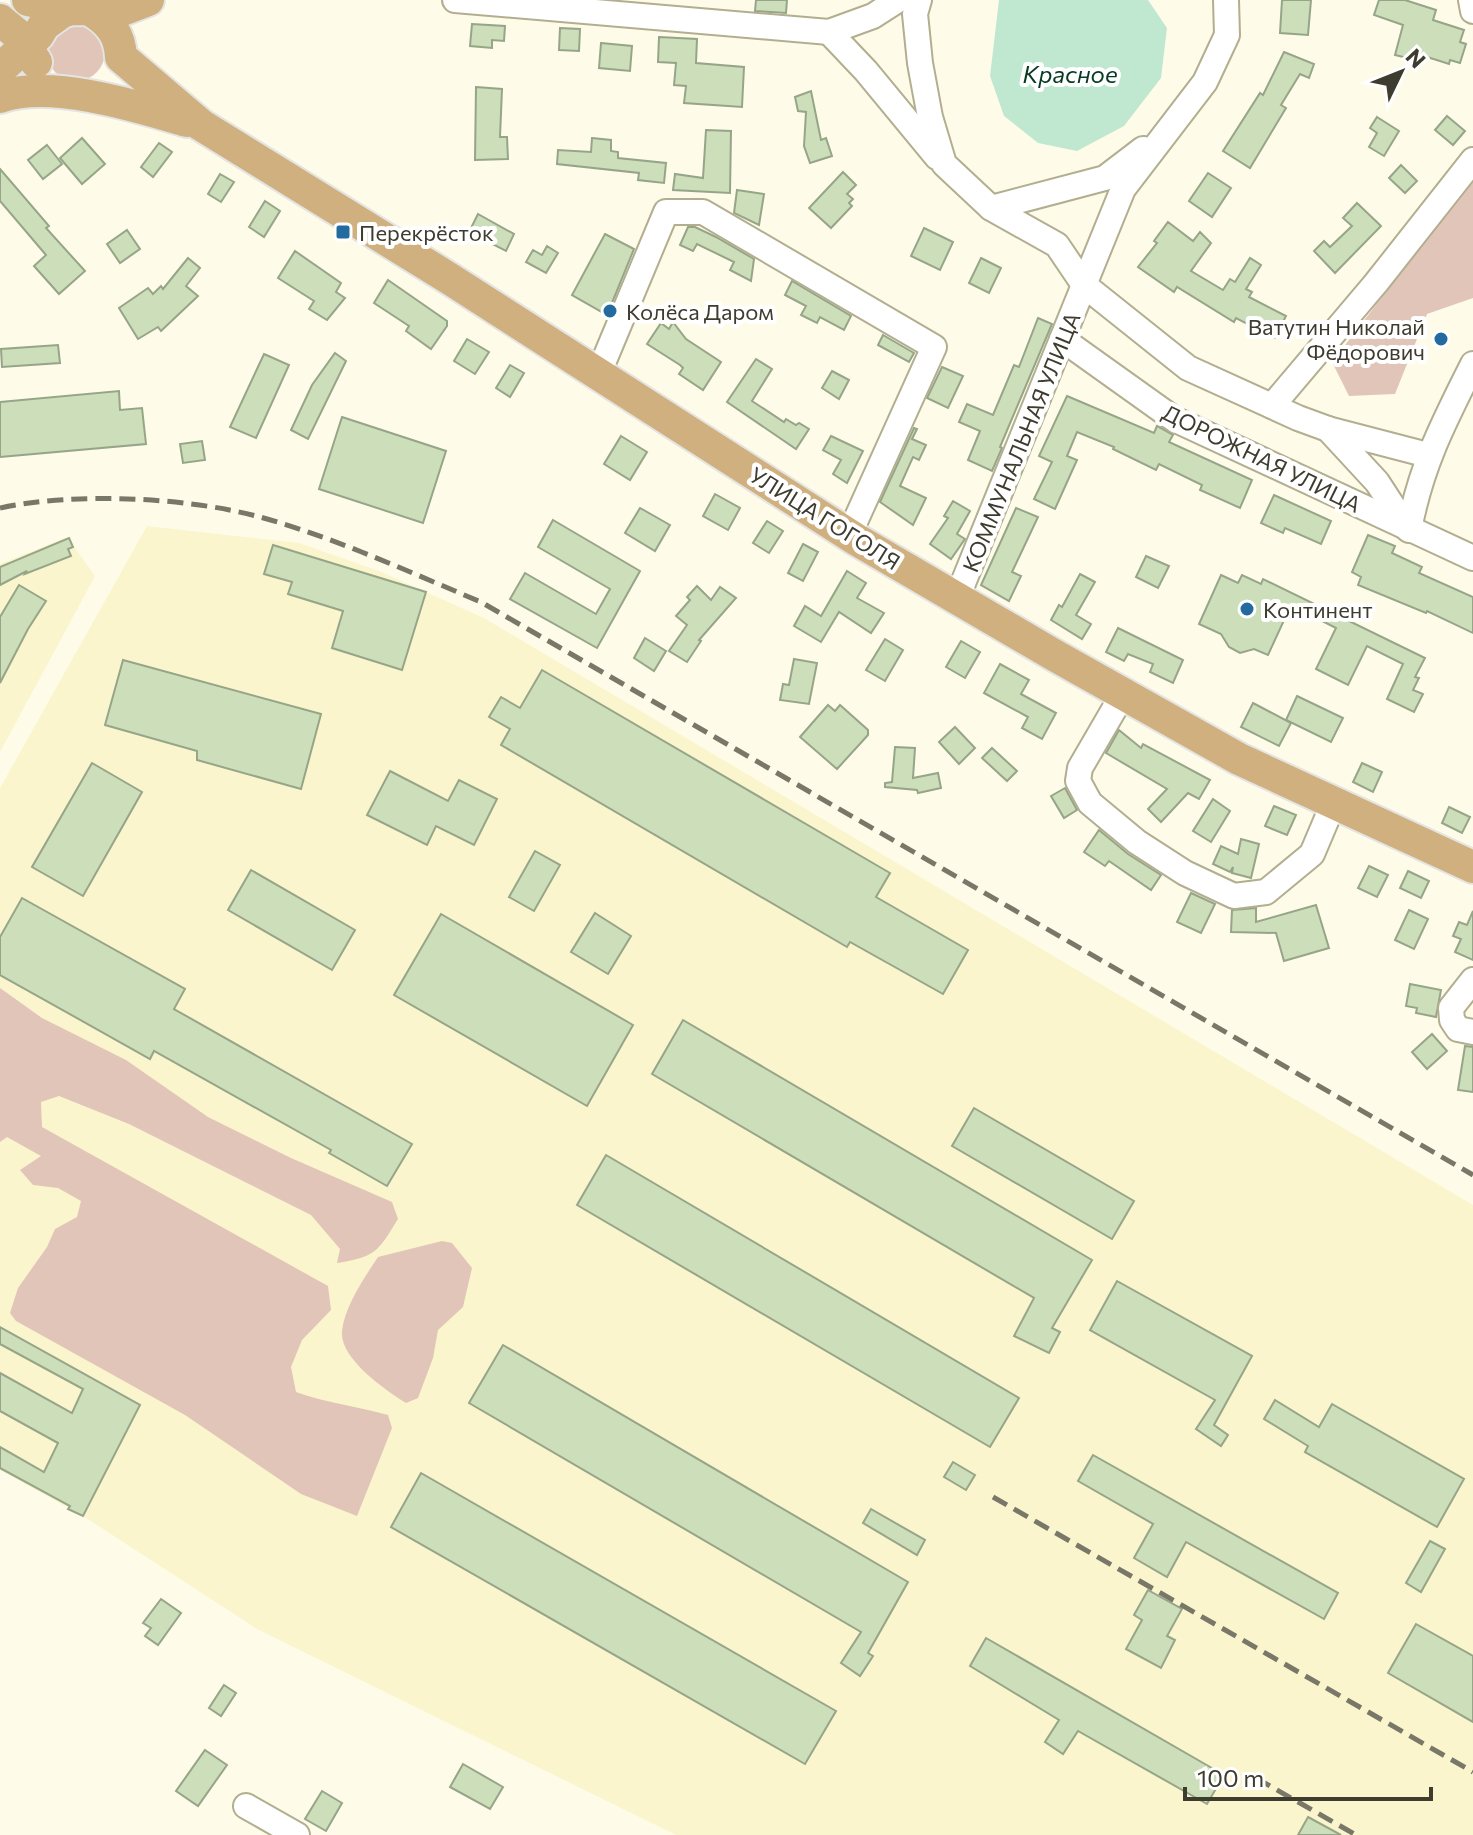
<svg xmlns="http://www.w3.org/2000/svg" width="1473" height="1835" font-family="Commissioner,sans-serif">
  <rect width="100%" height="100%" fill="#fefce8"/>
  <g fill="#faf5cc">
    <path d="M147,526L299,543L379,571L484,618L1473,1205V1835H676L257,1629L83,1516L0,1470V788Z"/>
    <path d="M67,537L95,576L0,752V564Z"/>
  </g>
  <g fill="#e2c5b9">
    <circle cx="76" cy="52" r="29"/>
    <path d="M1473,179V298L1427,314L1395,394L1349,396L1332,362Z"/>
    <path d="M0,988L42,1018L126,1060L208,1117L291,1158L392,1202L398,1219C378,1252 375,1257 337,1263L340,1249L311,1215L129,1124L59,1096L41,1102L42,1127L328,1286L331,1310L302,1340L291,1367L296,1392C326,1403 357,1406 388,1415L392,1428L357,1516L301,1494L185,1415L16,1321L10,1313L18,1288L47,1247L55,1229L77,1217L81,1201L58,1188L33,1185L20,1170L41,1156L7,1137L0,1142Z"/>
    <path d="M442,1241L452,1243L472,1268L463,1307L438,1330L433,1358L418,1398L406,1403C385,1390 339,1358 342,1331C345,1306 364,1278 378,1257Z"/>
  </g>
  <path fill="#c0e8d0" d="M999,0H1148L1167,28L1161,78L1124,126L1077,151L1038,143L1004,116L990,76Z"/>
  <g fill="#ccdeba" stroke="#96a588" stroke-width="2">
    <path d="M756,0H787L786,13L755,11Z"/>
    <path d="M1282,0H1311L1308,35L1280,33Z"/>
    <path d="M1379,0H1405L1436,10L1433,20L1464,30L1460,42L1466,44L1460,63L1450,60L1449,64L1418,54L1416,60L1395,55L1403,25L1374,15Z"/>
    <path d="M472,24L505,26L504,41L492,40V48L470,46Z"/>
    <path d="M560,28L580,29L579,51L559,50Z"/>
    <path d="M659,37L697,39L696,63L744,67L742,107L684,103L686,86L674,85L676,63L658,62Z"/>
    <path d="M601,43L632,46L630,71L599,68Z"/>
    <path d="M1284,52L1314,64L1309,78L1300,74L1281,105L1286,108L1250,168L1223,151L1260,93L1263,95Z"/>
    <path d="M476,87L502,89L500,137H507L508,159L475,160Z"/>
    <path d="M811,91L821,140L826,138L832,156L810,163L804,146L806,112L798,111L795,97Z"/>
    <path d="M1447,116L1465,131L1453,145L1435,130Z"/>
    <path d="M1377,117L1399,131L1384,156L1369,147L1377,133L1370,128Z"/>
    <path d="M706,130L731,131L730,193L673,190L675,174L703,178Z"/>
    <path d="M82,138L105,164L82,184L60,158Z"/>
    <path d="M592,138L611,140V151L618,152V158L666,163L664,183L638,180L639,173L557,164L558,150L591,152Z"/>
    <path d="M159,143L172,152L153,177L141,167Z"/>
    <path d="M47,145L62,164L43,179L28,160Z"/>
    <path d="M1401,165L1417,181L1405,193L1389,178Z"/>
    <path d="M0,169L49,226L46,228L85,271L59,294L34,266L46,255L0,201Z"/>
    <path d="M843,172L856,185L847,194L853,199L849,203L852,206L831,228L809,208Z"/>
    <path d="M1208,173L1231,188L1212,217L1189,201Z"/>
    <path d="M220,174L234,182L221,202L208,194Z"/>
    <path d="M737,190L764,194L759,225L734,213Z"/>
    <path d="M265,201L280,211L264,237L249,227Z"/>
    <path d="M1357,203L1381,226L1335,273L1314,251L1324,241L1330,247L1352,226L1343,218Z"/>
    <path d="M478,214L514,234L506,251L469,232Z"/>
    <path d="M1168,222L1193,241L1200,232L1211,243L1191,271L1223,290L1230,279L1235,282L1250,258L1261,265L1246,289L1252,292L1249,297L1286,316L1275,338L1236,318L1234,322L1177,287L1174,292L1138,267L1157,243L1154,241Z"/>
    <path d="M688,227H695L716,237L754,259L751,281L730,270L734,262L697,244L693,251L680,245Z"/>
    <path d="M924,228L953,242L940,270L911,256Z"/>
    <path d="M127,230L140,249L120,263L107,244Z"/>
    <path d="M605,234L634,249L607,315L572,295Z"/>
    <path d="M547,246L558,253L546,273L526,262L533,250L542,255Z"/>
    <path d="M295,251L341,283L336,292L345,298L327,320L309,309L314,301L278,278Z"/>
    <path d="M188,258L200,268L186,286L198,296L161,331L158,327L138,339L119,308L148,288L153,294L161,286L163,289Z"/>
    <path d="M981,258L1001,268L989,293L969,283Z"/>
    <path d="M388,280L447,321V326L431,349L406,331L409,326L374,303Z"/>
    <path d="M792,281L851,316L844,330L820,317L817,323L801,315L806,306L785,295Z"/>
    <path d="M1038,318L1052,324L1000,447L1002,448L992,471L968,460L980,431L959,422L967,404L993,415L1014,365L1019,367Z"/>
    <path d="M673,322L686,339L721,362L703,390L679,374L683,368L680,365L647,344L661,323L669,329Z"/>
    <path d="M883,335L914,353L909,362L878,345Z"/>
    <path d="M467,339L489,352L475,374L454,361Z"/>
    <path d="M58,345L60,363L2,367L1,349Z"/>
    <path d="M335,353L346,361L308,439L291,430L312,385Z"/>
    <path d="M264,354L289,365L256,438L230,427Z"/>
    <path d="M756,359L772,369L752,401L784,422L786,419L796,425L799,423L809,429L796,449L727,402Z"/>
    <path d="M510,365L524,373L510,397L496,388Z"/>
    <path d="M942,367L963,376L948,408L927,398Z"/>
    <path d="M832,371L849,380L839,399L822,388Z"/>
    <path d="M119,391L120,410L142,408L146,444L0,457V402Z"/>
    <path d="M1067,396L1154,433L1157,426L1173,435L1169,442L1252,480L1240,508L1200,490L1202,485L1159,464L1156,470L1113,449L1114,447L1077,432L1067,456L1077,460L1055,509L1034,499L1052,462L1039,456Z"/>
    <path d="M342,417L446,451L423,523L319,489Z"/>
    <path d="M914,428L917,429L912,439L926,445L919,460L913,457L900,486L926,498L913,525L880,502Z"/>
    <path d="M621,436L647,452L630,480L604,464Z"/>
    <path d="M831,436L863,451L847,483L833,474L841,460L823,450Z"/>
    <path d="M202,441L205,460L183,463L180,444Z"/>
    <path d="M715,494L740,508L728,530L703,516Z"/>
    <path d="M1274,495L1331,521L1321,544L1285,528L1283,533L1261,523Z"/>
    <path d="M953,501L970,511L957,534L965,539L951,559L930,544L948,518L944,516Z"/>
    <path d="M640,508L670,525L655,551L625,533Z"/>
    <path d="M1016,508L1038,517L1012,572L1021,576L1009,601L981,585Z"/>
    <path d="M553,520L640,571L597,648L510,599L525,573L596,614L610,589L538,547Z"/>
    <path d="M767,521L783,531L769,553L753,543Z"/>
    <path d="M1368,535L1395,546L1392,553L1422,567L1419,573L1473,597V633L1427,611L1426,613L1358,585L1361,577L1352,572Z"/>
    <path d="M69,538L73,547L68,549L71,556L25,574L27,571L0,585V567Z"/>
    <path d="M803,544L818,552L803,581L788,573Z"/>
    <path d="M273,545L426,592L402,670L332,648L343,611L288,594L292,582L264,574Z"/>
    <path d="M1146,556L1169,566L1158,588L1136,577Z"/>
    <path d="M847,571L866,583L857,598L884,613L871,633L839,612L821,642L794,626L805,606L821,616Z"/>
    <path d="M1080,574L1095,582L1076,615L1091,624L1082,639L1051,620L1059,605L1062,607Z"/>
    <path d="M1221,575L1238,583L1242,575L1261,584L1263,579L1425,658L1415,677L1419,678L1413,690L1423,694L1414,712L1387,699L1403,664L1367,646L1348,685L1316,669L1336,628L1291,605L1268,655L1254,649L1240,653L1229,647L1221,634L1199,624Z"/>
    <path d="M19,585L46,601L28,629L0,683V617Z"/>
    <path d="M697,586L711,600L720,587L736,598L699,640L701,641L687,662L669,651L687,625L676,616L690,600L687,597Z"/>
    <path d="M1118,628L1183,660L1173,683L1150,672L1153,664L1128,654L1124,661L1106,652Z"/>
    <path d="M645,638L666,651L654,671L634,658Z"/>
    <path d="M885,639L903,650L885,681L866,670Z"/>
    <path d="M961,641L980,652L965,678L946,667Z"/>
    <path d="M794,659L817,663L809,704L780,700L783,684L789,685Z"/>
    <path d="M123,660L321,714L301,789L197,760V751L105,725Z"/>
    <path d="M1000,664L1029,680L1021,694L1056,713L1042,739L1022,728L1028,717L984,693Z"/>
    <path d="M542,670L890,873L876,897L968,950L943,994L850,942L847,947L501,745L510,729L489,717L501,697L520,708Z"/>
    <path d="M1297,696L1343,718L1331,742L1286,720Z"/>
    <path d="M1253,703L1291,723L1279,746L1241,727Z"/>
    <path d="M828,705L835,711L840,705L868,730V735L837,769L800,737Z"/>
    <path d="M955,727L975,748L959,764L939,742Z"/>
    <path d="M1119,730L1141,748L1143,744L1210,780L1199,799L1188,793L1161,822L1148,809L1167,789L1106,753Z"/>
    <path d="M895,747L915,748L913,778L938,773L941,788L918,793L917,790L885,787V783L892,782Z"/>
    <path d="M992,748L1017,771L1007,781L982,758Z"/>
    <path d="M92,763L142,792L83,896L32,867Z"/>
    <path d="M1362,763L1382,772L1373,792L1353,782Z"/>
    <path d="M390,771L448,801L459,780L497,799L474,845L436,826L427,845L367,815Z"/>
    <path d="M1065,788L1077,810L1064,818L1051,796Z"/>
    <path d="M1213,799L1230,811L1211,842L1193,831Z"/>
    <path d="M1274,806L1296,815L1287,835L1265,826Z"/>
    <path d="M1449,807L1470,817L1462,833L1442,823Z"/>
    <path d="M1099,830L1128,854L1161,875L1151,890L1109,861L1105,866L1084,852Z"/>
    <path d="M1241,839L1259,844L1251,878L1232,873L1233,867L1230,872L1213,864L1221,846L1238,854Z"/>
    <path d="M535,851L560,865L534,911L509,897Z"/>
    <path d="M1369,866L1388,875L1377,897L1358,888Z"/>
    <path d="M251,870L355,930L332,970L228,910Z"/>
    <path d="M1408,871L1429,881L1421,898L1400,888Z"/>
    <path d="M1191,893L1215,904L1201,933L1177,922Z"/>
    <path d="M22,898L185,989L174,1009L412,1144L387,1186L329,1153L331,1150L154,1051L150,1059L0,975V937Z"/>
    <path d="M1316,905L1329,948L1284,961L1276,933L1231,932L1232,910L1256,908V922Z"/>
    <path d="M1409,910L1428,919L1414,949L1395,940Z"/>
    <path d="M1473,911V960L1455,952L1461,939L1453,936L1459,922L1467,925Z"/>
    <path d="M595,913L631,936L608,974L571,952Z"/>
    <path d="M441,914L633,1025L587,1106L394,995Z"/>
    <path d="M1410,984L1441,990L1436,1017L1416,1013L1417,1008L1406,1006Z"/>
    <path d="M683,1020L1092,1260L1052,1328L1060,1332L1049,1353L1014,1336L1034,1298L652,1074Z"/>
    <path d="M1432,1034L1447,1051L1427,1069L1412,1052Z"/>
    <path d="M1465,1046L1473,1047V1092L1458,1090Z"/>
    <path d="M974,1108L1134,1201L1112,1239L952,1146Z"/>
    <path d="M606,1155L1019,1398L990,1447L577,1205Z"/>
    <path d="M1117,1281L1252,1356L1214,1425L1228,1435L1221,1446L1196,1429L1215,1400L1090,1330Z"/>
    <path d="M0,1327L140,1405L83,1516L68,1509L70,1506L0,1468V1447L44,1472L58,1443L0,1411V1373L72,1413L83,1389L0,1344Z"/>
    <path d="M503,1345L908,1582L868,1653L873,1656L860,1676L841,1663L861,1632L469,1403Z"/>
    <path d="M1275,1400L1319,1427L1332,1404L1464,1479L1437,1527L1305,1452L1308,1446L1264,1419Z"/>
    <path d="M1093,1455L1338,1593L1324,1619L1186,1542L1167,1577L1134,1558L1153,1524L1078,1481Z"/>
    <path d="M953,1462L975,1475L966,1490L944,1477Z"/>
    <path d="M421,1473L836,1711L805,1764L391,1527Z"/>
    <path d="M871,1509L925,1540L917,1555L863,1523Z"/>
    <path d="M1430,1541L1445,1549L1421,1592L1406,1583Z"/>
    <path d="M1148,1590L1182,1609L1167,1636L1175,1640L1161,1668L1126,1649L1142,1620L1134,1615Z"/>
    <path d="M161,1599L181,1613L158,1645L145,1636L151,1628L143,1623Z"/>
    <path d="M1416,1624L1473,1656V1722L1388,1673Z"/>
    <path d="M986,1638L1224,1775L1207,1804L1078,1731L1063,1754L1045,1742L1059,1720L970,1666Z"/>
    <path d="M224,1685L236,1693L221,1716L209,1708Z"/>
    <path d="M205,1750L227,1765L198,1806L176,1791Z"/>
    <path d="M463,1764L503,1787L490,1809L450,1787Z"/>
    <path d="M322,1791L342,1803L326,1831L305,1819Z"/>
    <path d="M1308,1817L1341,1835H1298Z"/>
  </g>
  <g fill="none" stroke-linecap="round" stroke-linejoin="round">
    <defs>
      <g id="minor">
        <path d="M455,0L829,32L873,16L898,0"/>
        <path d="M919,0L915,14L920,63L930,117L944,164L991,208L1057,245L1084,285L1188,368L1298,418L1328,429L1428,455"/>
        <path d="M1471,0L1473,11"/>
        <path d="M829,32L866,71L937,157"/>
        <path d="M991,208L1105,178L1143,149"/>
        <path d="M1062,339L1174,419L1473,558"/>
        <path d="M598,375L666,212H703L934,347L849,535"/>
        <path d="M1272,406L1376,283L1473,160"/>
        <path d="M1328,429L1377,482L1407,528"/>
        <path d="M1409,530C1421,465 1444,422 1473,364"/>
        <path d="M957,598L1123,189L1205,82L1227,35L1226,0"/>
        <path d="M1123,694L1080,768L1078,781L1090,803L1137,842L1185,873L1234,896L1266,892L1312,854L1334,802"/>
        <path d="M1473,980L1451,1008L1452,1020L1458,1029L1473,1032"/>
        <path d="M246,1806L297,1835"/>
      </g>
      <g id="major">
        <path d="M28,0L72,9"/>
        <path d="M92,11C110,22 120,35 121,57L201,125L450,279L857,540L1054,655L1239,759L1473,867"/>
        <path d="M0,20L17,34L36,62"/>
        <path d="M0,69L38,35L44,25L62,12L72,9L122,10L148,0"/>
        <path d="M0,97C50,79 137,106 187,121"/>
      </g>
    </defs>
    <use href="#minor" stroke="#b2ae8f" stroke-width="28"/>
    <use href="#major" stroke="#e4e4e2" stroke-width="36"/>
    <use href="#minor" stroke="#fff" stroke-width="24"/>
    <use href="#major" stroke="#d1b080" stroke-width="32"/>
    <g stroke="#797768" stroke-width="5" stroke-dasharray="16 8" stroke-linecap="butt">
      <path d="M0,508C75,492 186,497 260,517C336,538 409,572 481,602L1473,1175"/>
      <path d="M993,1497L1473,1772"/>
      <path d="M1256,1778L1356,1835"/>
    </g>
  </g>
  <g fill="#236a9e" stroke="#fff" stroke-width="3">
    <rect x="335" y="224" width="16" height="16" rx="4"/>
    <circle cx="610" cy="311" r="8"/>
    <circle cx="1441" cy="339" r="8"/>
    <circle cx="1247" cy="609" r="8"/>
  </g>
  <g text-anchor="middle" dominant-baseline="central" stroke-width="8" stroke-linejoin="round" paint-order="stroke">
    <g font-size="22" fill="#3e3c2f" stroke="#fff" text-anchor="start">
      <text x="359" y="232">Перекрёсток</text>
      <text x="626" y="311">Колёса Даром</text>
      <text x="1425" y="326" text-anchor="end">Ватутин Николай<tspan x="1425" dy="25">Фёдорович</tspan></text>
      <text x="1263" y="609">Континент</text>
    </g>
    <g font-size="22" fill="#3e3c2f" stroke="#fff">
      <text transform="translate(1021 442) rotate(-68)">КОММУНАЛЬНАЯ УЛИЦА</text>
      <text transform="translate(1262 458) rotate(26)">ДОРОЖНАЯ УЛИЦА</text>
      <text transform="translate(825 518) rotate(32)">УЛИЦА ГОГОЛЯ</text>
    </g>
    <g font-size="24" font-style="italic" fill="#063a23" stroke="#fff">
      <text x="1070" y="73">Красное</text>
    </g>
  </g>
  <g transform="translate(1401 72) rotate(47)" stroke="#ffffff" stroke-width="6" paint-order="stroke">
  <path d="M0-6L14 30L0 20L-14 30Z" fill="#3e3c2f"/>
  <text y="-12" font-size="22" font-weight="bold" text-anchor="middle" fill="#3e3c2f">N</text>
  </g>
  <path d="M1185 1787v12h246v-12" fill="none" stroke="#3e3c2f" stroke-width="4"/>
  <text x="1197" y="1787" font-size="24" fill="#3e3c2f" stroke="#ffffff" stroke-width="6" paint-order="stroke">100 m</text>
</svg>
